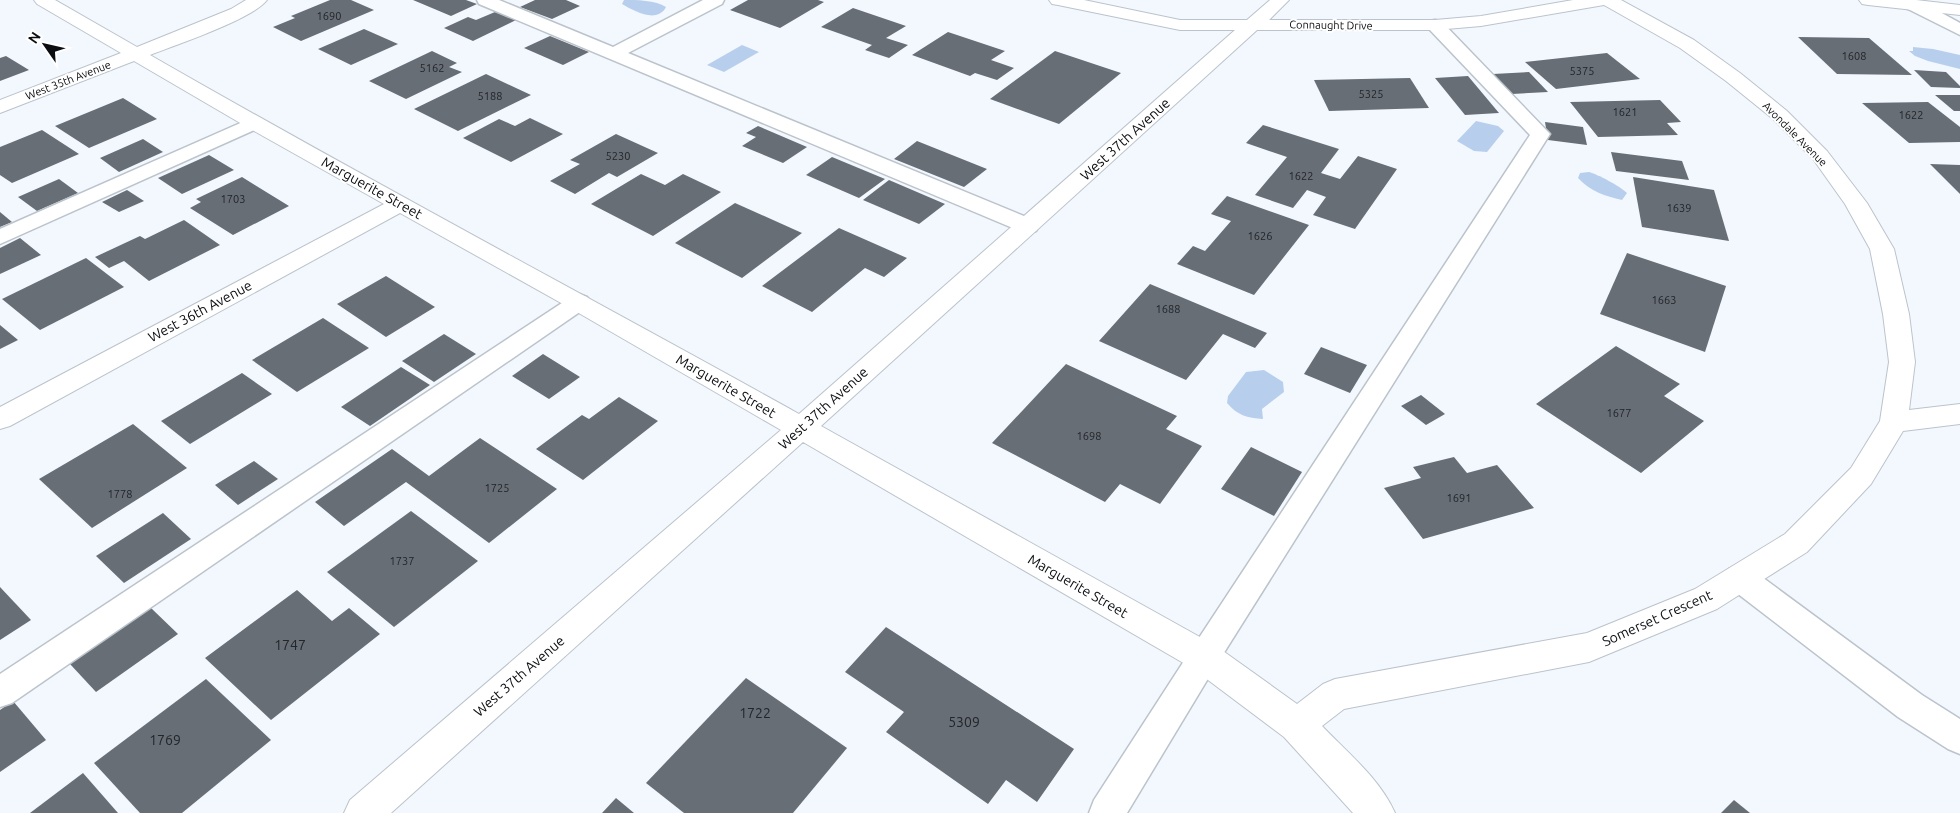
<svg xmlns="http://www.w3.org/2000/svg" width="1960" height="813" font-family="Ubuntu,sans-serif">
  <rect width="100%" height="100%" fill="#f3f8fe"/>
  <g fill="#b7cfed">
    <path d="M624,0C636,0 656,0 666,7C657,24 634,11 622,4Z"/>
    <path d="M742,45L759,52L724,72L707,65Z"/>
    <path d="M1913,47L1933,49L1960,55V69L1928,61L1915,56L1909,51H1913Z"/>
    <path d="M1476,121L1498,126L1504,131L1487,152L1474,151L1457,141Z"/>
    <path d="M1589,172C1597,174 1620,186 1627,193L1622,200C1605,196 1591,192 1578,178L1580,173Z"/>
    <path d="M1264,370L1283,382L1284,392L1262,409L1263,419C1247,418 1237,415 1227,403L1228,396L1246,372Z"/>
  </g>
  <g fill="#676e76">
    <path d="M330,0H351L374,10L301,41L273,27L295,18L291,16Z"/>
    <path d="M413,0H466L477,4L451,16Z"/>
    <path d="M535,0H566L580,6L552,19L520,7Z"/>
    <path d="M748,0H818L824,2L780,28L730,10Z"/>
    <path d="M853,8L906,26L886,38L908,45L889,58L865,50L872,45L821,27Z"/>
    <path d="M495,12L516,20L473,41L444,28L468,17L476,20Z"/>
    <path d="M364,29L398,44L351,65L318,49Z"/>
    <path d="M948,32L1005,51L991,60L1014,68L997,80L975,73L970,76L912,55Z"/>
    <path d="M550,36L589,52L563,65L524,48Z"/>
    <path d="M1798,37L1869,38L1912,75L1837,74Z"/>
    <path d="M432,51L457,63L449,67L462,72L406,99L369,81Z"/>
    <path d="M1055,51L1121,73L1059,124L990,99Z"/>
    <path d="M1607,53L1640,79L1556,89L1525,62Z"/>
    <path d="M6,56L29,70L0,81V58Z"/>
    <path d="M1914,70L1946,72L1960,86V88L1931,87Z"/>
    <path d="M1529,72L1548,92L1512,94L1493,74Z"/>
    <path d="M486,74L531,95L458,131L414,109Z"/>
    <path d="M1468,76L1499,113L1465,115L1435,78Z"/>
    <path d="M1410,78L1429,108L1329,111L1314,80Z"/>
    <path d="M1935,95H1960V111H1954Z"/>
    <path d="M123,98L157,119L89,148L55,126Z"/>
    <path d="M1660,100L1681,122L1667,123L1678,135L1598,137L1570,102Z"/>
    <path d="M1928,102L1960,127V142L1909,143L1862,103Z"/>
    <path d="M530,118L563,134L511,162L463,138L499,119L515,126Z"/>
    <path d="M1545,122L1583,127L1587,145L1548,140Z"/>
    <path d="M1263,125L1339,149L1321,173L1340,179L1358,156L1397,169L1355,229L1313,215L1326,197L1307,190L1293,208L1255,195L1287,157L1246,143Z"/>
    <path d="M758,126L807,147L783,163L742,146L756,137L746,133Z"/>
    <path d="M42,130L79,154L12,183L0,175V147Z"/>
    <path d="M616,134L658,153L617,177L609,173L575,194L550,181L580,164L570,160Z"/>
    <path d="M143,139L163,152L119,172L100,158Z"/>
    <path d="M917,141L987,169L964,187L894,159Z"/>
    <path d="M1611,152L1682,161L1689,180L1616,171Z"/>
    <path d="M209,155L234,170L182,194L158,178Z"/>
    <path d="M832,157L885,179L859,198L806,175Z"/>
    <path d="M1930,164L1960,165V194Z"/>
    <path d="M641,174L665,185L683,174L721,192L653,236L591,204Z"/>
    <path d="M242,177L289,206L233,235L190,208L201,202L196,199Z"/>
    <path d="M1633,177L1714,190L1729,241L1642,227Z"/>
    <path d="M59,179L78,193L37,211L18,197Z"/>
    <path d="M889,180L945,204L919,224L863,200Z"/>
    <path d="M127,190L144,201L119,212L102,202Z"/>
    <path d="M1227,196L1309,225L1254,295L1177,264L1193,246L1205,251L1231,221L1211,214Z"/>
    <path d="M735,203L802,233L742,278L675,243Z"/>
    <path d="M0,212L12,222L0,227Z"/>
    <path d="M184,220L220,245L149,281L124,261L109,268L95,257L140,236L145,239Z"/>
    <path d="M839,228L907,258L884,277L865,268L812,312L762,286Z"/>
    <path d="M20,238L41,255L0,274V248Z"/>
    <path d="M1627,253L1726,286L1705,352L1600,314Z"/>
    <path d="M86,258L124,287L40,330L2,299Z"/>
    <path d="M386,276L435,307L386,337L337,304Z"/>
    <path d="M1150,284L1267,333L1255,348L1223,334L1186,380L1099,341Z"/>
    <path d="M323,318L369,348L297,392L252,360Z"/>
    <path d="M0,325L18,340L0,349Z"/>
    <path d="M444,334L476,354L434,382L402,361Z"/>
    <path d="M1616,346L1680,384L1664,396L1704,421L1641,473L1536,404Z"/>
    <path d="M1321,347L1367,365L1350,393L1304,374Z"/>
    <path d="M543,354L580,377L549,399L512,376Z"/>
    <path d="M1066,364L1177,416L1166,429L1202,446L1160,504L1120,484L1105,502L992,443Z"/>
    <path d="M401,367L430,385L370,426L341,407Z"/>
    <path d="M242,373L272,394L190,444L161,421Z"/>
    <path d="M1421,395L1445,414L1426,425L1401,406Z"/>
    <path d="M619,397L658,421L583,480L536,449L582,415L589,419Z"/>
    <path d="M133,424L187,468L92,528L39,479Z"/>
    <path d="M480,438L557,489L489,543L406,482L344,526L315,502L392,449L429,476Z"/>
    <path d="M1251,447L1302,472L1274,516L1221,489Z"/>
    <path d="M1454,457L1467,473L1497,465L1534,508L1423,539L1384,488L1421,478L1413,467Z"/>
    <path d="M254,461L278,479L238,505L215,485Z"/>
    <path d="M411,511L478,561L394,627L327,572Z"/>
    <path d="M163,513L191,539L124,583L96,556Z"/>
    <path d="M0,587L31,620L0,640Z"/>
    <path d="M297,590L332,621L349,608L380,634L271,720L205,658Z"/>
    <path d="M151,608L178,634L96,692L70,664Z"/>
    <path d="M886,627L1074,749L1037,802L1006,780L988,804L886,732L904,712L845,672Z"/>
    <path d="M746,678L847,748L793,813H684L646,783Z"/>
    <path d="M206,679L271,740L182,813H140L94,763Z"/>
    <path d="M13,701L46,740L0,772V710Z"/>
    <path d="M83,773L118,813H30Z"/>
    <path d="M616,798L634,813H602Z"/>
    <path d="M1734,800L1750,813H1721Z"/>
  </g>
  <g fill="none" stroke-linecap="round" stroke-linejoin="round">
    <defs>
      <g id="service">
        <path d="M477,0H499L613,47L703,0H724L722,4L628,53L1036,221L1039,226L1036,231L1028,233L1020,231L479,4Z"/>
        <path d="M1891,0L1920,1L1960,23V35L1908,9L1893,4Z"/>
        <path d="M1435,20L1441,21L1550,134L1215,667L1127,813H1089L1094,800L1193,647L1530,135L1429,29L1426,25L1429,21Z"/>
        <path d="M254,117L261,119L264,123L261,127L0,244V229Z"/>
        <path d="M579,294L587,297L591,302L587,307L12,703L0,707V674L571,297Z"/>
        <path d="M1740,565L1751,569L1922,695L1960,719V754L1948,749L1898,717L1729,587L1725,578L1729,569Z"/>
      </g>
      <g id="minor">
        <path d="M34,0H55L137,47L231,9L246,0H267C253,19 175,45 150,55C364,178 583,294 799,414L1235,30H1180L1058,5L1052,4L1049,0H1084L1180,20H1247L1270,0H1289L1269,20H1435L1481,16L1573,0H1621L1694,40L1740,73L1787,111L1827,151L1867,203L1894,249L1909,314L1915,362L1909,410L1960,404V424L1903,431L1871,484L1807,552L1717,609L1589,662L1344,709L1322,726C1348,753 1380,779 1395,813H1353L1284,737L1192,668L803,442L391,813H344L350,800L781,430L570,308L400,213L10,426L0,429V407L384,204L247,127L134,61L0,113V100L121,53L37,4ZM1604,5L1680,48L1726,81L1773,119L1813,159L1845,204L1870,249L1883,314L1889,362L1880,421L1851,468L1785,534L1695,589L1587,633L1335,679L1323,684L1297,704L1216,646L821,426L1257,30H1435L1481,26Z"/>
        <path d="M1859,0H1916L1960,5V15L1868,5L1862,4Z"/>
      </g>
    </defs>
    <use href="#service" stroke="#bbc3cc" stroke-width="3"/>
    <use href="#minor" stroke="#bbc3cc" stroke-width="2"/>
    <use href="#service" fill="#fff" fill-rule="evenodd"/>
    <use href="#minor" fill="#fff" fill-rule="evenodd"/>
  </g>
  <g text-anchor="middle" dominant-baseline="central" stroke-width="4" stroke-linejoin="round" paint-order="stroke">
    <g font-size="11" fill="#22252a">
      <text x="329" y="16">1690</text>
      <text x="1854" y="56">1608</text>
      <text x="432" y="68">5162</text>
      <text x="1582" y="71">5375</text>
      <text x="1371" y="94">5325</text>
      <text x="490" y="96">5188</text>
      <text x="1625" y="112">1621</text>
      <text x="1911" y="115">1622</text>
      <text x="618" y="156">5230</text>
      <text x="1301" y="176">1622</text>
      <text x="233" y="199">1703</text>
      <text x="1679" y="208">1639</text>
      <text x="1260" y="236">1626</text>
      <text x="1664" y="300">1663</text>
      <text x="1168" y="309">1688</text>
      <text x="1619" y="413">1677</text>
      <text x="1089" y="436">1698</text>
      <text x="497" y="488">1725</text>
      <text x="120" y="494">1778</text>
      <text x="1459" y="498">1691</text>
      <text x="402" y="561">1737</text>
    </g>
    <g font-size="11" fill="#0b0d10" stroke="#fff">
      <text transform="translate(1331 25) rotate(1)">Connaught Drive</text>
      <text transform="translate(68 80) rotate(-21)">West 35th Avenue</text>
      <text transform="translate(1795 134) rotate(45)">Avondale Avenue</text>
    </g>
    <g font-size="14" fill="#0b0d10" stroke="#fff">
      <text transform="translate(1125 139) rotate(-42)">West 37th Avenue</text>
      <text transform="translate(372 188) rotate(29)">Marguerite Street</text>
      <text transform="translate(200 311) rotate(-28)">West 36th Avenue</text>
      <text transform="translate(726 386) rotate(30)">Marguerite Street</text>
      <text transform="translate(823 408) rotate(-42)">West 37th Avenue</text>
      <text transform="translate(1078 586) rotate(30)">Marguerite Street</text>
      <text transform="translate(1657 618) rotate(-24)">Somerset Crescent</text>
      <text transform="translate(519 676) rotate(-41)">West 37th Avenue</text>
    </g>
    <g font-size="14" fill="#22252a">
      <text x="290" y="645">1747</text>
      <text x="755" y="713">1722</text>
      <text x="964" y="722">5309</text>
      <text x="165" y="740">1769</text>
    </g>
  </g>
  <g transform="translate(45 45) rotate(304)" stroke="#ffffff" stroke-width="4" paint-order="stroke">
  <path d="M0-4L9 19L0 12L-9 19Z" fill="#0b0d10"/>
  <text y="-8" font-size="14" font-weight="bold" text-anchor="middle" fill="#0b0d10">N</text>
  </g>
</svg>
